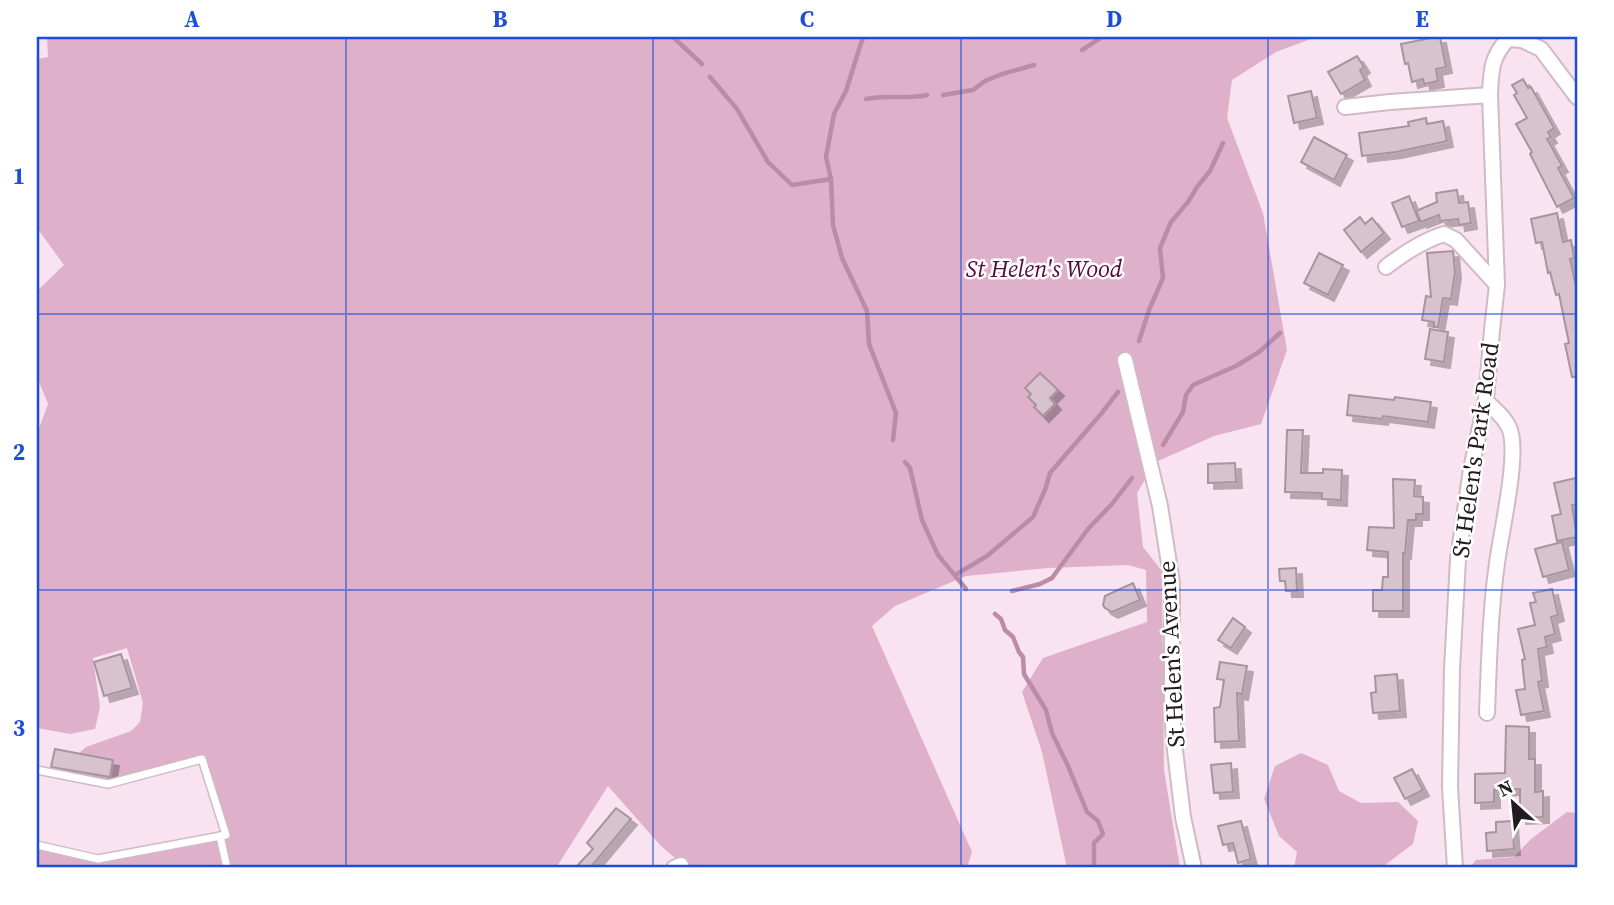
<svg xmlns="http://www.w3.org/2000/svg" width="1614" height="905" font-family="'Source Serif 4',serif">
  <defs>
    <filter id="shadow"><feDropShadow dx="6" dy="6" stdDeviation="0" flood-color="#0004"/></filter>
  </defs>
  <rect width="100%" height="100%" fill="#fae3f0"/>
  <g fill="#deb0ca">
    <path d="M47,37H1316L1276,52L1232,80L1227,118L1263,213L1287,350L1261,424L1214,436L1156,462L1137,493L1143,547L1162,571L1164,770L1180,868H1067L1042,752L1022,692L1043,658L1147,622L1146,570L1128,565L1048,568L966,576L895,606L872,626L972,852L967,868H683L684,866L660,845L608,786L556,868H37V845L98,859L225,835L202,759L108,784L113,760L78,754L86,747L131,731L140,722L143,703L127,648L93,658L100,707L95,729L70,734L37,728V434L48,404L37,377V291L64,265L37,228V59L48,57Z"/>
    <path d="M1301,753L1328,765L1339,791L1361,803L1398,802L1418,821L1413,844L1381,868H1294L1297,852L1279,836L1264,799L1275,766Z"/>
    <path d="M1567,812L1577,813V868H1541L1524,866L1521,868H1469L1476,860L1514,857L1531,839Z"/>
  </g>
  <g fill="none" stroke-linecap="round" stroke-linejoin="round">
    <g stroke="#bc8ba7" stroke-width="4.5">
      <path d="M673,37L702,64"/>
      <path d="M863,37L846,91L834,114L826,157L831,179L833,225L842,258L867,311L869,344L896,413L893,440"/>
      <path d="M1082,50L1102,37"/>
      <path d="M710,77L737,109L768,162L792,185L831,179"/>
      <path d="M943,95L973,90L985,81L1002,74L1034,65"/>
      <path d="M866,99C887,94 905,100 927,95"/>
      <path d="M1139,341L1149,310L1163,278L1160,248L1171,222L1188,202L1197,187L1210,171L1223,143"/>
      <path d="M1163,445L1183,412L1186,395L1193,385L1236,366L1259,352L1280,333"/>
      <path d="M905,462L910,468L922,520L938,555L966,589"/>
      <path d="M955,575L987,556L1033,517L1045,490L1050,473L1101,414L1118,392"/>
      <path d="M1012,591L1040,584L1052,578L1088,529L1112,504L1132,478"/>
      <path d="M995,614L1001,619L1005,630L1013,637L1019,652L1023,657L1024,674L1046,710L1052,733L1068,766L1087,812L1098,821L1103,834L1094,843V868"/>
    </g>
  </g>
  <g fill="#d8c2ce" stroke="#a8939f" stroke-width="2" filter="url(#shadow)">
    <path d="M1436,37H1440L1446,67L1436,69L1438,81L1424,84L1423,79L1412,82L1408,63L1405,64L1401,44Z"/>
    <path d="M1357,56L1364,67L1360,70L1365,80L1341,94L1328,72Z"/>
    <path d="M1523,79L1528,88L1531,87L1554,128L1548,132L1551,137L1547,139L1562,166L1558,168L1574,198L1557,207L1530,154L1532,152L1516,124L1527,118L1514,95L1517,93L1512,85Z"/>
    <path d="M1311,91L1317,118L1294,123L1288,96Z"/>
    <path d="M1426,118L1427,124L1443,121L1447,141L1396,152L1362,156L1359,133L1409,126L1408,122Z"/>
    <path d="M1314,137L1347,155L1334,180L1301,162Z"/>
    <path d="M1457,190L1459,203L1468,202L1471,223L1459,225L1458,219L1440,221L1439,215L1421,222L1416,211L1437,202L1436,193Z"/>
    <path d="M1409,196L1419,221L1402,227L1392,203Z"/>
    <path d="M1557,213L1563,242L1571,240L1574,258L1570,259L1577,290V377H1572L1565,344L1569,343L1559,294L1556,295L1550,272L1548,273L1542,242L1536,243L1531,219Z"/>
    <path d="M1360,217L1365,224L1372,218L1384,233L1361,252L1344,230Z"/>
    <path d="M1453,251L1455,272L1451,299L1443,298L1438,327H1434V322L1422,320L1426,296L1431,297L1427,253Z"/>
    <path d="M1319,253L1343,265L1328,295L1304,283Z"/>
    <path d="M1430,329L1448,332L1444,362L1425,359Z"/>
    <path d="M1040,373L1058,390L1050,398L1055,404L1043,416L1034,407L1036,405L1028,397L1031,394L1025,388Z"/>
    <path d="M1349,395L1394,400L1395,397L1431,402L1428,422L1383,416L1382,419L1347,415Z"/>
    <path d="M1287,430H1303L1301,473H1323V469L1342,470L1341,500L1322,499V493L1285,492Z"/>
    <path d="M1235,463L1236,482L1208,483V464Z"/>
    <path d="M1576,478L1577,504L1572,505L1577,537L1557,541L1552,516L1561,514L1554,483Z"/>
    <path d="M1393,479L1415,480L1414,496L1423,497V514H1416V520H1408L1405,553H1403V611H1373V590H1382L1383,577H1388V552L1367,550L1369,527L1394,528Z"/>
    <path d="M1562,542L1569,570L1543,577L1535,549Z"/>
    <path d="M1296,568L1297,591H1286L1285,581H1280L1279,569Z"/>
    <path d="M1133,583L1140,600L1112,612L1105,608L1103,605L1105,596Z"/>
    <path d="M1552,589L1558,615L1551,617L1555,634L1545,637L1547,647L1538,649L1542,681L1538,682L1544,711L1521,715L1516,690L1525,689L1522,660L1525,659L1518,629L1535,625L1530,603L1536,602L1533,593Z"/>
    <path d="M1233,618L1245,627L1231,648L1218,640Z"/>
    <path d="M121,654L132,688L104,696L94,662Z"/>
    <path d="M1220,662L1247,666L1242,694L1237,693L1239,741L1215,742L1214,708L1220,707L1224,680L1217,679Z"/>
    <path d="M1397,674L1400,711L1373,713L1371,693L1376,692L1375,676Z"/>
    <path d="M1506,726L1529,727V759H1535V792L1543,791V817L1520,818V789L1494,790V802L1475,803V774L1505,773Z"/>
    <path d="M55,749L113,760L110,777L51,767Z"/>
    <path d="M1231,763L1233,792L1214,793L1211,765Z"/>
    <path d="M1412,769L1423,790L1405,799L1394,778Z"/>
    <path d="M616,808L631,819L590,868H575L593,849L587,843Z"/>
    <path d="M1241,821L1251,859L1238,863L1233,843L1223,845L1218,826Z"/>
    <path d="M1512,821L1514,849L1487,851L1486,833L1496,832V822Z"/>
  </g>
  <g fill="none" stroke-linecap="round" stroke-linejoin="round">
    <defs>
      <g id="service">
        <path d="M37,770L108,784L202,759L226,835L98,859L37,845"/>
        <path d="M220,836L227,868"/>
      </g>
      <g id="minor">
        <path d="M1508,39L1522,40L1541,49L1577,97"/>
        <path d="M1345,107L1390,102L1490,95"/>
        <path d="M1386,267C1404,253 1422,241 1444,234L1456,240L1497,285"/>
        <path d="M1125,360L1160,506L1172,583V704L1174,742L1183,817L1194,868"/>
        <path d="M1486,401C1494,409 1506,418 1510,430C1519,457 1501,532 1497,563C1490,613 1489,663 1487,713"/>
        <path d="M674,868L681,865"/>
        <path d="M1455,868L1450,787L1452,669L1458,559L1471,469L1486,399L1492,330L1497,285L1490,95C1491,71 1491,57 1508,39"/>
      </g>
    </defs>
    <use href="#service" stroke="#d0bac6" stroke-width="10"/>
    <use href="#minor" stroke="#d0bac6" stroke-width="18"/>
    <use href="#service" stroke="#fff" stroke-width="7"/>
    <use href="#minor" stroke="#fff" stroke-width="14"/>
  </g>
  <path fill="none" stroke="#1d4ed8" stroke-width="2" stroke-opacity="0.55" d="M346,37V868M653,37V868M961,37V868M1268,37V868M37,314H1577M37,590H1577"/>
  <g text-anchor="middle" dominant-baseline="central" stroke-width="5" stroke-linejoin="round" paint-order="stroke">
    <g font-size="24" font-style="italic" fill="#560a3f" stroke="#fff">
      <text x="1044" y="268">St Helen's Wood</text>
    </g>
    <g font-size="24" fill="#231b1f" stroke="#fff">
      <text transform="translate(1475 450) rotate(-82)">St Helen's Park Road</text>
      <text transform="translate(1171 654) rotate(-93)">St Helen's Avenue</text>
    </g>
  </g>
  <rect width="1614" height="905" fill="none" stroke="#ffffff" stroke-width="77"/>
  <g transform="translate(1513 803) rotate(333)" stroke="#ffffff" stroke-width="5" paint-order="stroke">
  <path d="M0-5L12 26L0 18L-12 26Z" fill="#231b1f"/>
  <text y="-10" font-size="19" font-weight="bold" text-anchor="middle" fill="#231b1f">N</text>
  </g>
  <rect x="38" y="38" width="1538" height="828" fill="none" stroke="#1d4ed8" stroke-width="2.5"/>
  <g font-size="23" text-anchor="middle" font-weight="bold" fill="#1d4ed8">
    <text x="192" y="27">A</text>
    <text x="500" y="27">B</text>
    <text x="807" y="27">C</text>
    <text x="1114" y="27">D</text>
    <text x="1422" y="27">E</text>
    <text x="19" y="184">1</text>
    <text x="19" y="460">2</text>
    <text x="19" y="736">3</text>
  </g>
</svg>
